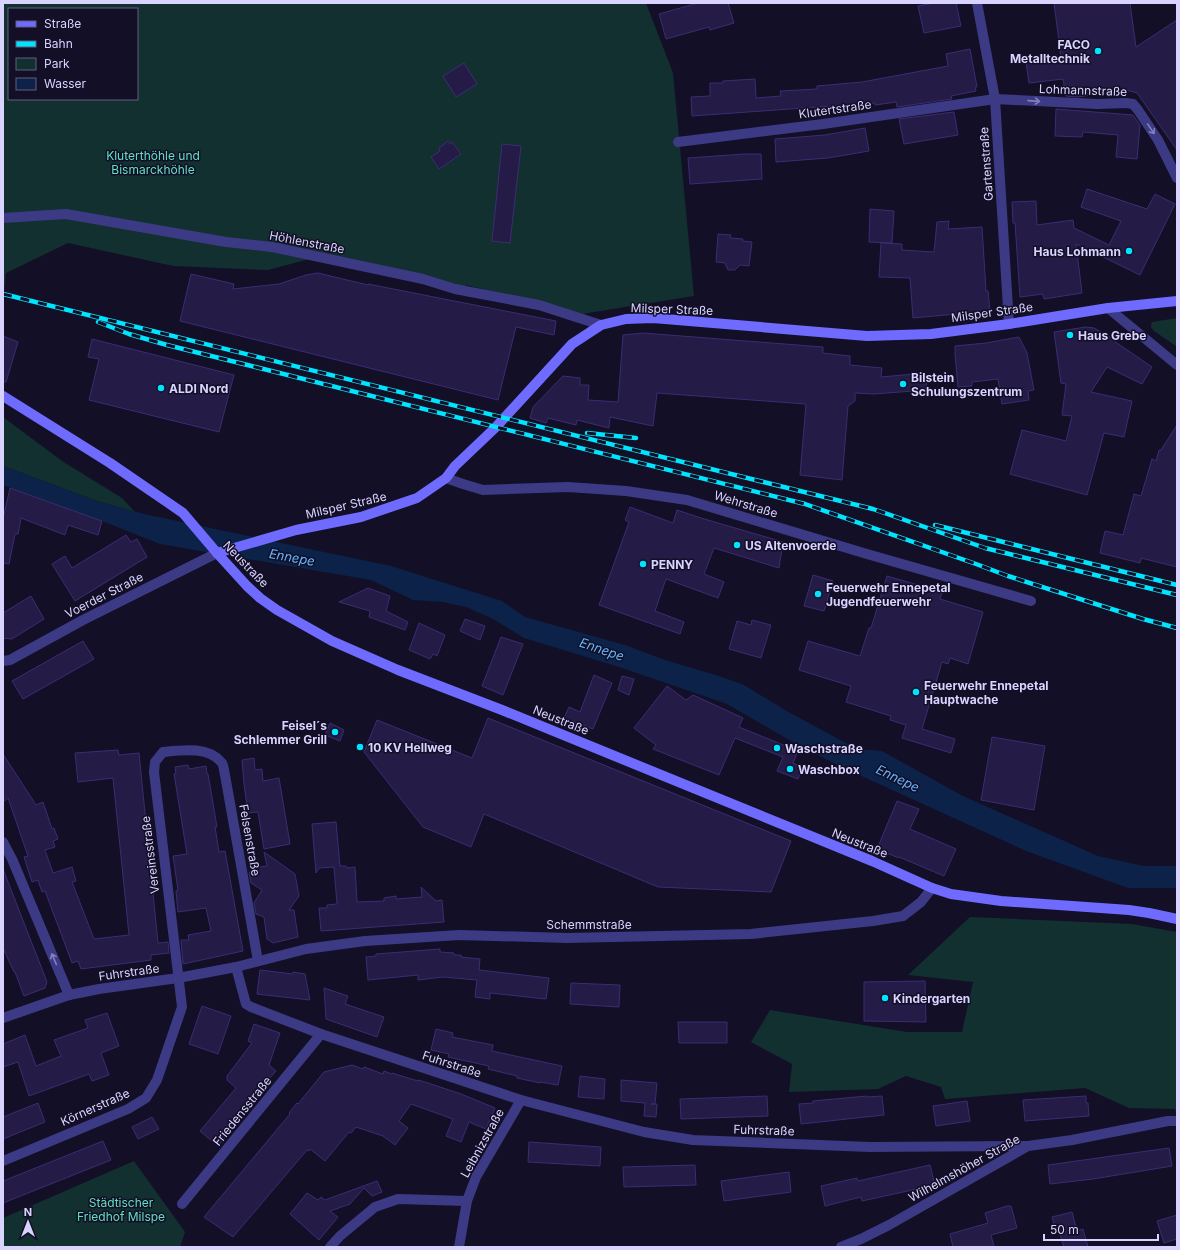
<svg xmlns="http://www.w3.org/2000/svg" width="1180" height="1250" font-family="Inter,sans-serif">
  <rect width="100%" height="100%" fill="#130f26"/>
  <g fill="#12302f" fill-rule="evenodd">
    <path d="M3,3H646L673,73L694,296L582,314L466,285L465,289L321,256L268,270L173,266L68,243L6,273L3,303ZM9,9H137V99H9Z"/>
    <path d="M1177,318V344L1176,346L1154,331C1151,328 1150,326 1152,322Z"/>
    <path d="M3,417L62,461L122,498L135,512L97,501L3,466Z"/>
    <path d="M970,917L1132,924L1177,932V1116L1175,1109L1129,1108L1085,1088L945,1099L941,1087L906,1076L878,1089L789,1092L792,1064L751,1042L770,1010L907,1032H962L973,982L908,975Z"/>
    <path d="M134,1161L185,1232L180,1247H3V1218Z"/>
  </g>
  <path fill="#0c2248" d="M3,466L97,501L144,514L391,566L502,601L525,617L625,645L665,660L722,677L744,685L785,710L857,749L882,751L963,796L1098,856L1144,866H1177V888H1128L1026,851L835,764L791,741L727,704L619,667L524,638L493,619L466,607L443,602L413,600L371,580L160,544L102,521L3,485Z"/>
  <g fill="#241b47" stroke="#3b2d73">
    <path d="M698,3H728L734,23L710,30L709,27L666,39L659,14Z"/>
    <path d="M934,3H956L961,26L924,33L918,6Z"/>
    <path d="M1054,3H1130L1136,47L1177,20V150L1137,93L1126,90L1077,97L1066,96L1063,79L1029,83L1026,62L1061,57Z"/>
    <path d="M970,49L977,87H975L976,91L951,96L952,99L897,107L896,102L875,105V103L692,116L691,97L710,96V83H723V81L755,79L756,98L781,96L780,91L817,89V86L862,82L948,66L946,54Z"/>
    <path d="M464,63L477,84L456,97L443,76Z"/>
    <path d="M1056,109L1133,115L1140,125L1137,159L1116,157L1118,135L1083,132L1082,137L1055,136Z"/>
    <path d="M954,112L958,135L904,144L899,119Z"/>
    <path d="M865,128L869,151L828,158L776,162L775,139L825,135Z"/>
    <path d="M448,141L450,144L452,142L461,154L439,169L431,157L440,151L439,148Z"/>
    <path d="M502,144L521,146L510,243L492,241Z"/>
    <path d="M744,154H761L762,179L690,184L688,158Z"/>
    <path d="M1087,189L1147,209L1155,194L1175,204L1140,275L1076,244L1082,293L1044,299L1043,294L1020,297L1015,223H1013L1012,202L1036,201L1037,225L1073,220L1074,228L1109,245L1121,221L1081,207Z"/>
    <path d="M870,209L894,211L892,243L869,242Z"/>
    <path d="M949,221L948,229L982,227L986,291H988L990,311L913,318L910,278L879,277L881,243L902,244V250L934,252L937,222Z"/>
    <path d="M718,234L731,235L730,238L743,239L742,241L752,242L749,266L740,265L735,270H728L725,263L716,262Z"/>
    <path d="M318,273L368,285V284L556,321L554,335L516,327L498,400L180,321L191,274L234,284L233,289L279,284L306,275Z"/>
    <path d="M1086,327L1094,328L1115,340L1114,341L1152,367L1142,384L1107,367L1091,392L1132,401L1124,437L1104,433L1087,495L1010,474L1022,430L1066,441L1072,416L1062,415L1066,384L1061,383L1054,332Z"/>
    <path d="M643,333L823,347V353L850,356V365L882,368L881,377L925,373L927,390L873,394L855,393V401L848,406L842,480L800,475L806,404L657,393L653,426L610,417L609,428L577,420L576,425L548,418L546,423L530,418L533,407L563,376L580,378V385H589L588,400L618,402L623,335Z"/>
    <path d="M3,336L18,342L6,382H3Z"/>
    <path d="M1019,337L1027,353L1034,390L1028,391L1029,400L1002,404L998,379L972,382V386L958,387L955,355V346L986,343Z"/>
    <path d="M92,339L234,375L219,432L89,400L99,359L88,357Z"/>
    <path d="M1177,425V567L1141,558L1140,563L1100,553L1105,531L1123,535L1134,494L1141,496L1152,459L1156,461L1159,450H1161Z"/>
    <path d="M10,488L102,521L98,535L68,525L65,535L21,518L18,534H15L9,564L3,563V519Z"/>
    <path d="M630,507L673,523L677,510L701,518L783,542L779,568L714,548L704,574L724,582L718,598L666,579L655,611L684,622L680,634L599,605L629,522L625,520Z"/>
    <path d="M126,535L131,542L137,539L147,557L75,601L52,564L65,556L72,568Z"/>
    <path d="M813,575L833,581L824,611L804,606Z"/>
    <path d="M887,576L942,592L940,599L983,612L968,664L950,658L948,664L942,662L922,729L955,739L951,753L902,738L906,725L890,720L891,716L846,702L851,686L799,670L808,641L860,656L869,628H871Z"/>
    <path d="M368,588L390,596L386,611L408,622L405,630L369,617L370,611L339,602Z"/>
    <path d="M31,596L44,619L12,639L3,638V613Z"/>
    <path d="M465,619L485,626L480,640L460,631Z"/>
    <path d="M752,620L771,625L761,658L729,649L737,621L751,625Z"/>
    <path d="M419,623L445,635L437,656L433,654L430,659L409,650Z"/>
    <path d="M501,637L523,644L503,695L482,686Z"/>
    <path d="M83,641L94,659L23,699L12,681Z"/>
    <path d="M594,675L612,683L593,729L564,718L569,707L580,712Z"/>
    <path d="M622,676L634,679L629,695L618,690Z"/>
    <path d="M667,686L686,700L693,695L743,718L739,727L798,751L793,763L802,767L798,779L777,771L783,757L735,738L719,775L653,749L656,745L634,728Z"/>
    <path d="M488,718L791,841L771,892L658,887L484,814L471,847L423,827L364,752L377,720L472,758Z"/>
    <path d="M330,723L344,730L340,741L325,735Z"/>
    <path d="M992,737L1045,746L1034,810L981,800Z"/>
    <path d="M118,750L119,755L139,753L158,943L168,942L169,953L151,955V960L81,969L78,961L72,963L45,891L42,892L38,880L32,882L24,857L28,856L8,798L3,802V754L36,805L43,802L52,829L54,828L58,839L53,841L55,847L45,850L53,873L72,867L76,881L72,882L94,939L129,935L113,778L78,782L75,753Z"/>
    <path d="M254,758L255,770L262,769L263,781L279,778L290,844L264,849L258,812L248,813L244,784L242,760Z"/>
    <path d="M188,765L189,769L206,766L207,774H208L217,827H215L219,852L225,851L243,951L183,964L181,940H189L188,935L211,931L206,908L178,912L176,891L178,890L173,856L187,854L174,774H176L175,767Z"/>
    <path d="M897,801L919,809L910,829L956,849L944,876L899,857V858L877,849Z"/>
    <path d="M336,822L340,866H346L347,868L355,867L357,902L384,901V898L396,896V899L422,897L421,887L436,901L442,900L444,922L321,931L319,908H327V905L337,904L334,867L319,868L316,873L312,824Z"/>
    <path d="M264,852L295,874L299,896L289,910H294L298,937L273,943L267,939L264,917L256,914L254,903L262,890L251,883L249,873L253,868L267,866Z"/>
    <path d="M3,869L47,982L45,988L24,996L15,972H14L3,948Z"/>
    <path d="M440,949V952L454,953V955H461V957L480,959L479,970L549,978L546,999L490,993V999L475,997L477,980L443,977L418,980V975L368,980L366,957L376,956V954Z"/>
    <path d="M260,970L293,974V972L305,974L310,1000L257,994Z"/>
    <path d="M925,981L926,1022L864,1021V982Z"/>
    <path d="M571,983L620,985L619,1007L570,1004Z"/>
    <path d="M324,988L348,996L345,1004L384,1017L377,1037L326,1019Z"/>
    <path d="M202,1006L231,1016L218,1054L189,1044Z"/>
    <path d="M107,1013L119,1046L101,1053L109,1075L92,1081L89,1074L29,1096L18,1062L3,1067V1044L25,1035L36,1066L61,1056L54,1040L88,1028L85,1020Z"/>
    <path d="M678,1022H727V1043H679Z"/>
    <path d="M254,1024L280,1033L269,1065L276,1071L258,1091L261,1094L218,1146L200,1131L236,1088L227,1080V1076L252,1043L248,1041Z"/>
    <path d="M436,1029L453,1033L452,1037L493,1045L492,1051L562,1066L558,1085L540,1082V1083L517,1078V1076L488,1069L489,1066L448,1057L449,1054L431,1050Z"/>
    <path d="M352,1065L363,1069L364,1067L383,1074L384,1071L392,1074V1073L418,1081V1080L425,1082L461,1094L495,1108L486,1129L469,1122L461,1142L446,1136L453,1119L411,1104L399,1121L408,1128L395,1145L383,1136L356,1127L351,1133L349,1132L325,1161L310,1149L309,1151L307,1150L233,1237L204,1217L290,1114L289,1113L297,1103L298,1104L324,1072Z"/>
    <path d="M580,1076L605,1079L604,1099L578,1097Z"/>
    <path d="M621,1080L657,1083L655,1104H651H657L656,1117L644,1116L645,1103L621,1101Z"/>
    <path d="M767,1096L768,1116L681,1119L680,1099Z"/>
    <path d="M867,1096V1097L882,1096L884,1115L801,1124L799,1104L813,1103V1101Z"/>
    <path d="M1086,1096V1103H1088L1089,1116L1025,1121L1023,1100Z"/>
    <path d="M967,1101L970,1121L936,1126L933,1106Z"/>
    <path d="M38,1103L45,1122L3,1139V1117Z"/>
    <path d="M152,1117L159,1129L138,1139L132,1127Z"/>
    <path d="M103,1141L111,1160L3,1203V1181Z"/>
    <path d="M529,1142L601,1147L600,1166L528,1162Z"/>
    <path d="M1169,1148L1172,1166L1093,1179L1050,1184L1048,1165Z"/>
    <path d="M695,1165L696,1185L624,1187L623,1167Z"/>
    <path d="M930,1165L935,1185L862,1201L861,1197L825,1206L821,1186L857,1178L858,1181Z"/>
    <path d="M789,1172L791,1192L724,1201L721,1181Z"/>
    <path d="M377,1181L382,1192L372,1196L364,1188L350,1204L330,1211L338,1217L319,1240L290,1214L307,1193L318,1200L321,1197L325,1200Z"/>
    <path d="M1007,1206H1011L1017,1228L991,1235L994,1247H953L950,1234L988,1223L985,1213Z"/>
    <path d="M1072,1212L1077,1231L1083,1229L1088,1247H1064L1059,1231L1056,1232L1052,1217Z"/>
    <path d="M1177,1215V1239L1164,1243L1157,1221Z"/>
  </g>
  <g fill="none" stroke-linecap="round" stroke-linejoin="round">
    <g stroke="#3d3a85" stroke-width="10">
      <path d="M977,3L995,99L1009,324"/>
      <path d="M678,142L823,124L995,99L1097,104L1126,103L1133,104L1138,110L1158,140L1177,178"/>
      <path d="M3,218L66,214L226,242L272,247L423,279L455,289L539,305L601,325"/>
      <path d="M1108,308L1177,365"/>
      <path d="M446,478L463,484L483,490L568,487L626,491L687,500L867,554L1031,601"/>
      <path d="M3,661L10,660L83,620L217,553"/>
      <path d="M3,842L12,859L69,995"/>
      <path d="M236,967L246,1004L251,1007L321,1034L521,1100L644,1132L693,1140L870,1147L1028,1146"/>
      <path d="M3,1018L69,995L99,989L178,978L236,967L306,949L365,941L459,935L567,938L751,934L873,921L903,916L921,902L932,888"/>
      <path d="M3,1161L128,1109L146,1098L157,1080L182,1007L154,772L155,762L163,752C182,750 209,746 222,763C224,766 224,772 225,775L258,961"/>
      <path d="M182,1204L321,1034"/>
      <path d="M330,1247L340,1236L375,1207L398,1199L467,1201"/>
      <path d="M459,1247L467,1201L476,1177L521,1100"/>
      <path d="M841,1247L861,1239L889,1225L1028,1146L1072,1140L1168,1121H1177"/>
    </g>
    <g stroke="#6f6bff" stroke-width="10">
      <path d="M3,396L110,463L183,513L217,553L247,586L260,598L277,610L332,641L398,670L502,710L872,861L932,888L951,894L1001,901L1129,910L1149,913L1177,919"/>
      <path d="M217,553L296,530L361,517L417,498L446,478L455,466L496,427L572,344L601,325L626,319L653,318L867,336L931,334L1009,324L1108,308L1177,301"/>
    </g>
    <defs>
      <g id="rail">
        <path d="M3,294L873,509L985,548L1177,595"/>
        <path d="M98,322L129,334L167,345L805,504L976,564L1008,576L1143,619L1177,628"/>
        <path d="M587,433L636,438"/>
        <path d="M935,525L1177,585"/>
      </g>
    </defs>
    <use href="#rail" stroke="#00e5ff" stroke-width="4.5"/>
    <use href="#rail" stroke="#130f26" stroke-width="3" stroke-dasharray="9" stroke-linecap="butt"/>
  </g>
  <defs><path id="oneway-shaft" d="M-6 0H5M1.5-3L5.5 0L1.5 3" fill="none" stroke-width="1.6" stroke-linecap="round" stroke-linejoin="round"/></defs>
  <g stroke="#837fbc">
    <use href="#oneway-shaft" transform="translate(1034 101) rotate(4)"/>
    <use href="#oneway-shaft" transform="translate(1151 129) rotate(56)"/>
    <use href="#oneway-shaft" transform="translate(54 959) rotate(-113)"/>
  </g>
  <g fill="#00e5ff" stroke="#130f26" stroke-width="1.5">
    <circle cx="1098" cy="51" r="4"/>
    <circle cx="1129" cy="251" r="4"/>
    <circle cx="1070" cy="335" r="4"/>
    <circle cx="903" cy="384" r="4"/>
    <circle cx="161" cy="388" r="4"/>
    <circle cx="737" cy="545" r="4"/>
    <circle cx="643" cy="564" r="4"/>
    <circle cx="818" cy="594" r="4"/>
    <circle cx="916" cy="692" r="4"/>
    <circle cx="335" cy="732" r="4"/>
    <circle cx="360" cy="747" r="4"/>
    <circle cx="777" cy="748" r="4"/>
    <circle cx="790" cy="769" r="4"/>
    <circle cx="885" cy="998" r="4"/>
  </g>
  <g text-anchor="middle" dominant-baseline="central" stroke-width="3" stroke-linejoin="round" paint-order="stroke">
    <g font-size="12" font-weight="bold" fill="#d9d4ff" stroke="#130f26" text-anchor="start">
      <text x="1090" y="44" text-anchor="end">FACO<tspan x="1090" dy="14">Metalltechnik</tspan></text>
      <text x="1121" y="251" text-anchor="end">Haus Lohmann</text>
      <text x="1078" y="335">Haus Grebe</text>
      <text x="911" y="377">Bilstein<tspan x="911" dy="14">Schulungszentrum</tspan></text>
      <text x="169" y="388">ALDI Nord</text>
      <text x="745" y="545">US Altenvoerde</text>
      <text x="651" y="564">PENNY</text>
      <text x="826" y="587">Feuerwehr Ennepetal<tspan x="826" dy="14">Jugendfeuerwehr</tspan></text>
      <text x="924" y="685">Feuerwehr Ennepetal<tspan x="924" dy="14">Hauptwache</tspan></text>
      <text x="327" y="725" text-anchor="end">Feisel´s<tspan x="327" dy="14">Schlemmer Grill</tspan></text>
      <text x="368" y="747">10 KV Hellweg</text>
      <text x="785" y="748">Waschstraße</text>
      <text x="798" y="769">Waschbox</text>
      <text x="893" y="998">Kindergarten</text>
    </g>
    <g font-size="12" fill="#d9d4ff" stroke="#130f26">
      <text transform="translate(1083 90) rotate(2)">Lohmannstraße</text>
      <text transform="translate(835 109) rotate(-8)">Klutertstraße</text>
      <text transform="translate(986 164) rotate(-94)">Gartenstraße</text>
      <text transform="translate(307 242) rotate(11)">Höhlenstraße</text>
      <text transform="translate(672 309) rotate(2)">Milsper Straße</text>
      <text transform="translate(992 312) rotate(-8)">Milsper Straße</text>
      <text transform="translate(746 504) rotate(17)">Wehrstraße</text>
      <text transform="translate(346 505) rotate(-13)">Milsper Straße</text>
      <text transform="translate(246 564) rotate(46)">Neustraße</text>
      <text transform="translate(104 595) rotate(-27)">Voerder Straße</text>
      <text transform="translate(561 720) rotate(22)">Neustraße</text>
      <text transform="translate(250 840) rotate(80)">Felsenstraße</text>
      <text transform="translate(860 843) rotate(22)">Neustraße</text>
      <text transform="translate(150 855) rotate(-97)">Vereinsstraße</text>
      <text x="589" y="924">Schemmstraße</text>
      <text transform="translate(129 972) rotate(-8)">Fuhrstraße</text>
      <text transform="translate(452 1064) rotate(18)">Fuhrstraße</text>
      <text transform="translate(95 1107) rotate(-24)">Körnerstraße</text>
      <text transform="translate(242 1111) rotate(-51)">Friedensstraße</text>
      <text transform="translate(764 1130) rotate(2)">Fuhrstraße</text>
      <text transform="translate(482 1143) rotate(-61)">Leibnizstraße</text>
      <text transform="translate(964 1168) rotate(-29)">Wilhelmshöher Straße</text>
    </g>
    <g font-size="12" fill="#5fe0c0" stroke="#130f26">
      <text x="153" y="155">Kluterthöhle und<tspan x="153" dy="14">Bismarckhöhle</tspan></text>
      <text x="121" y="1202">Städtischer<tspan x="121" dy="14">Friedhof Milspe</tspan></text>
    </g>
    <g font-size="13" font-style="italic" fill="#62b6ff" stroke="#130f26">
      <text transform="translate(292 557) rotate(10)">Ennepe</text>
      <text transform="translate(602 649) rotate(19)">Ennepe</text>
      <text transform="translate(898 778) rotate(26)">Ennepe</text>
    </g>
  </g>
  <rect width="1180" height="1250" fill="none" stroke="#d9d4ff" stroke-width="8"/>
  <rect x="8" y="8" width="130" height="92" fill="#130f26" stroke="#625e7d"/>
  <rect x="16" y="21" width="20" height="6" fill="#6f6bff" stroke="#625e7d"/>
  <text x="44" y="28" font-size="12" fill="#d9d4ff">Straße</text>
  <rect x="16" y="41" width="20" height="6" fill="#00e5ff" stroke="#625e7d"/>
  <text x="44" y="48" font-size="12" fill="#d9d4ff">Bahn</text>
  <rect x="16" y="58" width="20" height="12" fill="#12302f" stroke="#625e7d"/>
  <text x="44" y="68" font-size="12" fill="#d9d4ff">Park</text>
  <rect x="16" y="78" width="20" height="12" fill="#0c2248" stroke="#625e7d"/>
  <text x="44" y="88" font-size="12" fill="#d9d4ff">Wasser</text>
  <g transform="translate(28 1222)" stroke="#130f26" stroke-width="3" paint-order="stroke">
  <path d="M0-3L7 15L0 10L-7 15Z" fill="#d9d4ff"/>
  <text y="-6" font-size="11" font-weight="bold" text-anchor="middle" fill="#d9d4ff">N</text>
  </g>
  <path d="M1044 1234v6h114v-6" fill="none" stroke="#d9d4ff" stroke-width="2"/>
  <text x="1050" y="1234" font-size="12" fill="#d9d4ff" stroke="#130f26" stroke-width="3" paint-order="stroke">50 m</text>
</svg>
